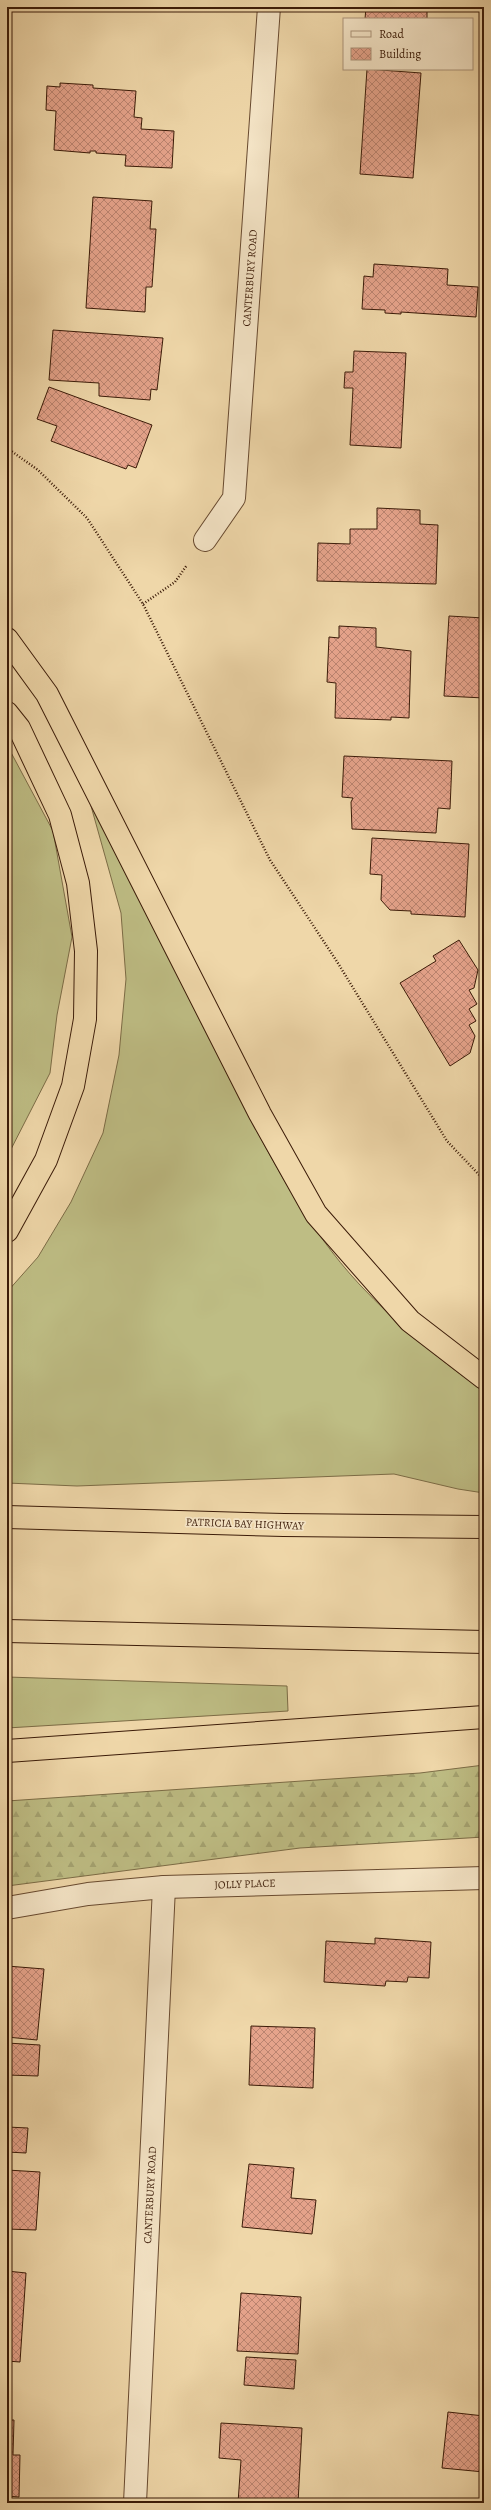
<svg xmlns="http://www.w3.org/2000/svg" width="491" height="2510" font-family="Alegreya,serif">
  <defs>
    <pattern id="forest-firs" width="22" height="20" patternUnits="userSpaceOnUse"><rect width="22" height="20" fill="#bebd84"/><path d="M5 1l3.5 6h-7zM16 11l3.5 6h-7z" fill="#a4a270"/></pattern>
    <pattern id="building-cross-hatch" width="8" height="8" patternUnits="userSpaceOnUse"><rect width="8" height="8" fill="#e5a38b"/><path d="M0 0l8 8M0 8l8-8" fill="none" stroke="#bb8470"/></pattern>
  </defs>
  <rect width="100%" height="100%" fill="#efd7a9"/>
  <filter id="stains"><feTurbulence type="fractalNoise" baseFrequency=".005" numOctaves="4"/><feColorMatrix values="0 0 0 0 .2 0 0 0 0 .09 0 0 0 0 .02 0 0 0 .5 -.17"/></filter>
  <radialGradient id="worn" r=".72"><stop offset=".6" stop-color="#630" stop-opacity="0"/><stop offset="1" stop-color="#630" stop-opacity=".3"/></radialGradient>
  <g fill="#bebd84" stroke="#7c6c46">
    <path d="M7,745L53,831L72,937L57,1015L50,1073L7,1157Z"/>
    <path d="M91,806L100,810C143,902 186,994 233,1085C269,1155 306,1227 360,1285C397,1324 440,1361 484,1391V1493L458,1489L394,1474L77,1486L7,1483V1292L38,1257L71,1202L103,1133L119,1055L126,979L121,913Z"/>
    <path d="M7,1677L287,1686L288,1711L7,1728Z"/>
  </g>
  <path fill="url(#forest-firs)" stroke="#7c6c46" d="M484,1765V1837L300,1848L7,1886V1801L420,1773Z"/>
  <g fill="url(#building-cross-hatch)" stroke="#3b1b08">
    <path d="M366,7H427V19H365Z"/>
    <path d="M367,69L421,73L413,178L360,174Z"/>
    <path d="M60,83L93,85V88L136,91L134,117L142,118L141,129L174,131L172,168L125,166L126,155L96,153V151H90V153L54,150L56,111L46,110L47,86L60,87Z"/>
    <path d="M93,197L152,201L150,229H156L152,287H146L145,312L86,308Z"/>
    <path d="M374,264L448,269L447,285L478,287L476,317L401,312V314L385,313V310L362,309L364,276L373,277Z"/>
    <path d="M53,330L163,338L157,390L151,389L150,400L99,396V383L49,380Z"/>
    <path d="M354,351L406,353L401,448L350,445L353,388H344L345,372H353Z"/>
    <path d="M49,387L152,425L136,468L128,465L126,469L51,441L57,426L37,419Z"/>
    <path d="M377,508L420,510V524L438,525L436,584L317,581L318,543L350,544V529H377Z"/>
    <path d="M449,616L484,618V698L444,696Z"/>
    <path d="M339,626L376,628V647L411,651L409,718L391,717V720L335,718L336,683L327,682L329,637L339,638Z"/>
    <path d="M344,756L452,761L450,809L438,808L436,833L352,829L351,802L353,798L342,797Z"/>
    <path d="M372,838L469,844L465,917L411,914V911L390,910L381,900L382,875L370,874Z"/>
    <path d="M459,940L478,970L474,988L469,990L477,1004L469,1009L476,1021L469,1025L475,1036L470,1053L450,1066L400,983L436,961L433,956Z"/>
    <path d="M375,1938L431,1942L429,1978L408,1977L407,1982L386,1981L385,1986L324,1982L326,1941L375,1944Z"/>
    <path d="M7,1966L44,1969L37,2040L7,2037Z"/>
    <path d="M251,2026L315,2028L313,2088L249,2085Z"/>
    <path d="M7,2043L40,2045L38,2076L7,2075Z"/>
    <path d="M7,2127L28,2128L26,2153L7,2152Z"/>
    <path d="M249,2164L294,2168L291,2198L316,2200L312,2234L242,2227Z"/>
    <path d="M7,2170L40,2172L36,2230L7,2229Z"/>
    <path d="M7,2271L26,2273L20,2362L7,2361Z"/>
    <path d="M241,2293L301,2297L298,2354L237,2351Z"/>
    <path d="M246,2357L296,2360L294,2389L244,2385Z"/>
    <path d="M448,2412L484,2416V2472L442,2468Z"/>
    <path d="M7,2420H14L13,2455H20L19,2497L7,2496Z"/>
    <path d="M221,2423L302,2428L298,2503H238L241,2460L219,2458Z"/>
  </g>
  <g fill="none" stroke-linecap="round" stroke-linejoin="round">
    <defs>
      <g id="minor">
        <path d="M205,540L234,498L269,7"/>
        <path d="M7,1908L88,1894L164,1887L484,1878"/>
        <path d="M135,2503L164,1887"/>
      </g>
      <g id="highway">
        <path d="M7,639L47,694L260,1114L316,1214L410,1321L484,1378"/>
        <path d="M7,713L19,728L60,815L78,883L86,951L85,1019L73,1086L46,1160L7,1231"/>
        <path d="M7,1517L284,1525L484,1527"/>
        <path d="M7,1631L484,1642"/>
        <path d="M7,1751L484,1717"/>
      </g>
    </defs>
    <use href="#minor" stroke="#684a30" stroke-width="24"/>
    <use href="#highway" stroke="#3b1b08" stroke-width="24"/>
    <g stroke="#3b1b08" stroke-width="2.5" stroke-dasharray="1 2" stroke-linecap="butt">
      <path d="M7,448L38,470L87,518L143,604L270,860L336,960L447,1141L484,1180"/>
      <path d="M143,604L175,582L187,565"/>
    </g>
    <use href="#minor" stroke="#f5e5c7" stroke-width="22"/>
    <use href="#highway" stroke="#efd7a9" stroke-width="22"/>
  </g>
  <g text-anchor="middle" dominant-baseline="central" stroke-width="3.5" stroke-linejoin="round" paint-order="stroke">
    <g font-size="11" fill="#3b1b08" stroke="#f5e5c7">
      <text transform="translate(250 278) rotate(-86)">CANTERBURY ROAD</text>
      <text transform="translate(245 1524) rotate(2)">PATRICIA BAY HIGHWAY</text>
      <text transform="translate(245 1884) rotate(-2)">JOLLY PLACE</text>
      <text transform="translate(150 2195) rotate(-87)">CANTERBURY ROAD</text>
    </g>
  </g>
  <rect width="491" height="2510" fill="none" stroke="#efd7a9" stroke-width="24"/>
  <rect x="8" y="8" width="475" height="2494" fill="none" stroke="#3b1b08" stroke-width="2"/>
  <rect x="12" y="12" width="467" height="2486" fill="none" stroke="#3b1b08"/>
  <rect x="343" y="18" width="130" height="52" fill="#f5e5c7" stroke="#ab947b"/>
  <rect x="351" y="31" width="20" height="6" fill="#f5e5c7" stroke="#ab947b"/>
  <text x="379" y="38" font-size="12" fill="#3b1b08">Road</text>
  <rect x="351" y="48" width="20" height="12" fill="url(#building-cross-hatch)" stroke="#ab947b"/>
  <text x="379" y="58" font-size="12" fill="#3b1b08">Building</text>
  <rect width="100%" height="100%" filter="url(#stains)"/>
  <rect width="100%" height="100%" fill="url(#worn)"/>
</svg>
